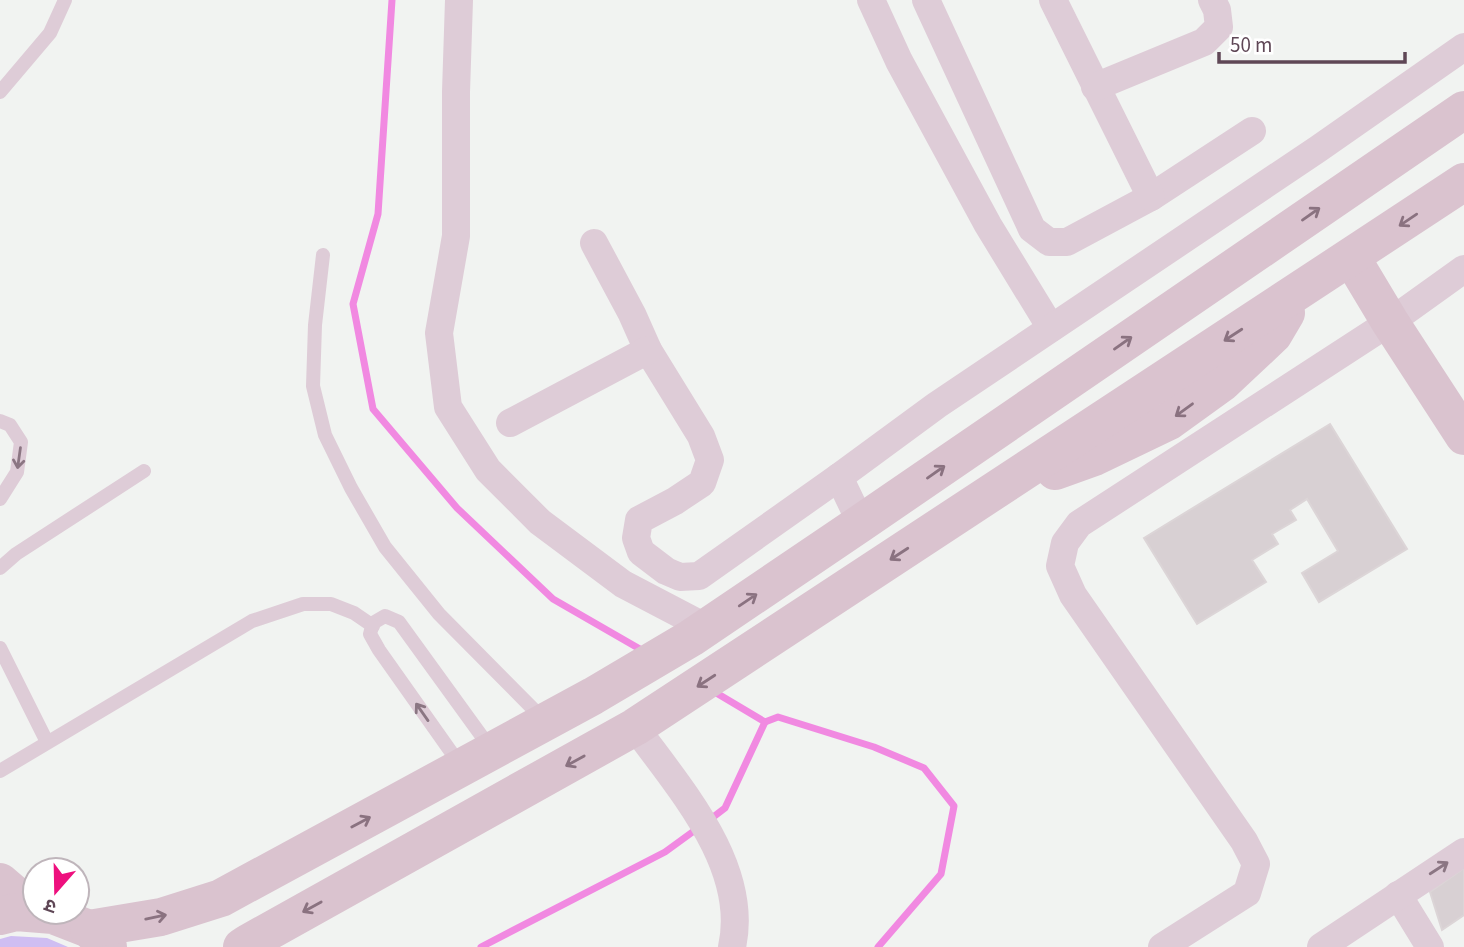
<svg xmlns="http://www.w3.org/2000/svg" width="1464" height="947" font-family="'Source Sans 3','Noto Sans Devanagari',sans-serif">
  <rect width="100%" height="100%" fill="#f1f3f1"/>
  <path fill="#cfbef2" d="M11,936L47,938L68,947H0V939Z"/>
  <g fill="none" stroke-linecap="round" stroke-linejoin="round">
    <g stroke="#f189e1" stroke-width="7">
      <path d="M392,0L378,214L353,304L373,409L457,508L553,599L645,652"/>
      <path d="M713,691L765,722L778,717L874,747L924,768L954,806L941,874L878,947"/>
      <path d="M708,821L725,808L765,722"/>
      <path d="M481,947L665,852L698,828"/>
    </g>
  </g>
  <g fill="#d8d0d3" stroke="#dcd5d7" stroke-width="2">
    <path d="M1330,424L1407,549L1319,602L1302,573L1338,551L1307,499L1290,510L1296,520L1272,534L1278,544L1252,560L1266,582L1197,624L1144,538Z"/>
    <path d="M1464,868V915L1442,930L1430,892Z"/>
  </g>
  <g fill="none" stroke-linecap="round" stroke-linejoin="round">
    <g stroke="#deccd7" stroke-width="14">
      <path d="M0,92L50,33L65,0"/>
      <path d="M323,255L315,325L313,386L325,435L351,488L385,547L439,614L544,720"/>
      <path d="M0,421L10,425L21,442L17,472L0,499"/>
      <path d="M0,568L16,554L144,471"/>
      <path d="M0,648L47,742"/>
      <path d="M461,766L379,650L370,634L373,623L385,616L399,622L491,749"/>
      <path d="M0,771L252,621L303,604H331L354,613L373,626"/>
    </g>
    <g stroke="#deccd7" stroke-width="28">
      <path d="M459,0L456,92V236L439,333L448,407L488,470L540,522L623,584L707,628"/>
      <path d="M871,0L899,61L988,225L1051,328"/>
      <path d="M926,0L1032,229L1049,242H1067L1151,197L1252,131"/>
      <path d="M1053,0L1151,197"/>
      <path d="M1095,87L1204,42L1219,27L1217,10L1212,0"/>
      <path d="M594,243L632,314L648,350L701,436L710,460L702,483L675,501L639,520L636,538L641,552L666,571L680,577L699,576L839,477L937,405L1318,149L1464,47"/>
      <path d="M510,423L648,350"/>
      <path d="M839,477L861,523"/>
      <path d="M635,727C679,788 750,866 732,947"/>
      <path d="M1398,895L1430,947"/>
      <path d="M1162,947L1247,893L1256,864L1244,841L1073,595L1060,566L1065,543L1079,524L1390,322L1464,269"/>
      <path d="M1321,947L1464,852"/>
    </g>
    <g stroke="#dac3cf" stroke-width="38">
      <path d="M1351,257L1390,322L1464,436"/>
      <path d="M1055,471L1094,457L1169,421L1223,382L1273,335L1286,313"/>
      <path d="M0,882L14,894L35,906"/>
      <path d="M0,916L16,912L53,915L89,929L108,947"/>
      <path d="M89,929L161,917L221,898L593,696L691,638L861,523L1464,110"/>
      <path d="M242,947L248,943L635,727L1464,182"/>
    </g>
  </g>
  <defs><path id="oneway-shaft" d="M-6 0H5M1.5-3L5.5 0L1.5 3" fill="none" stroke-width="1.6" stroke-linecap="round" stroke-linejoin="round" transform="scale(1.75)"/></defs>
  <g stroke="#8a7280">
    <use href="#oneway-shaft" transform="translate(1311 214) rotate(-35)"/>
    <use href="#oneway-shaft" transform="translate(1408 220) rotate(146)"/>
    <use href="#oneway-shaft" transform="translate(1233 335) rotate(147)"/>
    <use href="#oneway-shaft" transform="translate(1123 343) rotate(-35)"/>
    <use href="#oneway-shaft" transform="translate(1184 410) rotate(144)"/>
    <use href="#oneway-shaft" transform="translate(936 472) rotate(-35)"/>
    <use href="#oneway-shaft" transform="translate(899 554) rotate(147)"/>
    <use href="#oneway-shaft" transform="translate(748 600) rotate(-34)"/>
    <use href="#oneway-shaft" transform="translate(706 681) rotate(147)"/>
    <use href="#oneway-shaft" transform="translate(575 761) rotate(151)"/>
    <use href="#oneway-shaft" transform="translate(361 822) rotate(-28)"/>
    <use href="#oneway-shaft" transform="translate(312 907) rotate(151)"/>
    <use href="#oneway-shaft" transform="translate(156 917) rotate(-12)"/>
  </g>
  <g stroke="#8b7683">
    <use href="#oneway-shaft" transform="translate(19 458) rotate(98)"/>
    <use href="#oneway-shaft" transform="translate(422 712) rotate(-125)"/>
    <use href="#oneway-shaft" transform="translate(1439 868) rotate(-33)"/>
  </g>
  <g transform="translate(56 891) rotate(200)"><circle r="33" fill="#ffffff" stroke="#bfb5bb" stroke-width="2"/>
  <path d="M0-5L12 26L0 18L-12 26Z" fill="#ee107e"/>
  <text y="-10" font-size="19" font-weight="bold" text-anchor="middle" fill="#5f4756">उ</text>
  </g>
  <path d="M1219 52v10h186v-10" fill="none" stroke="#5f4756" stroke-width="3.5"/>
  <text x="1230" y="52" font-size="21" fill="#5f4756" stroke="#ffffff" stroke-width="5" paint-order="stroke">50 m</text>
</svg>
